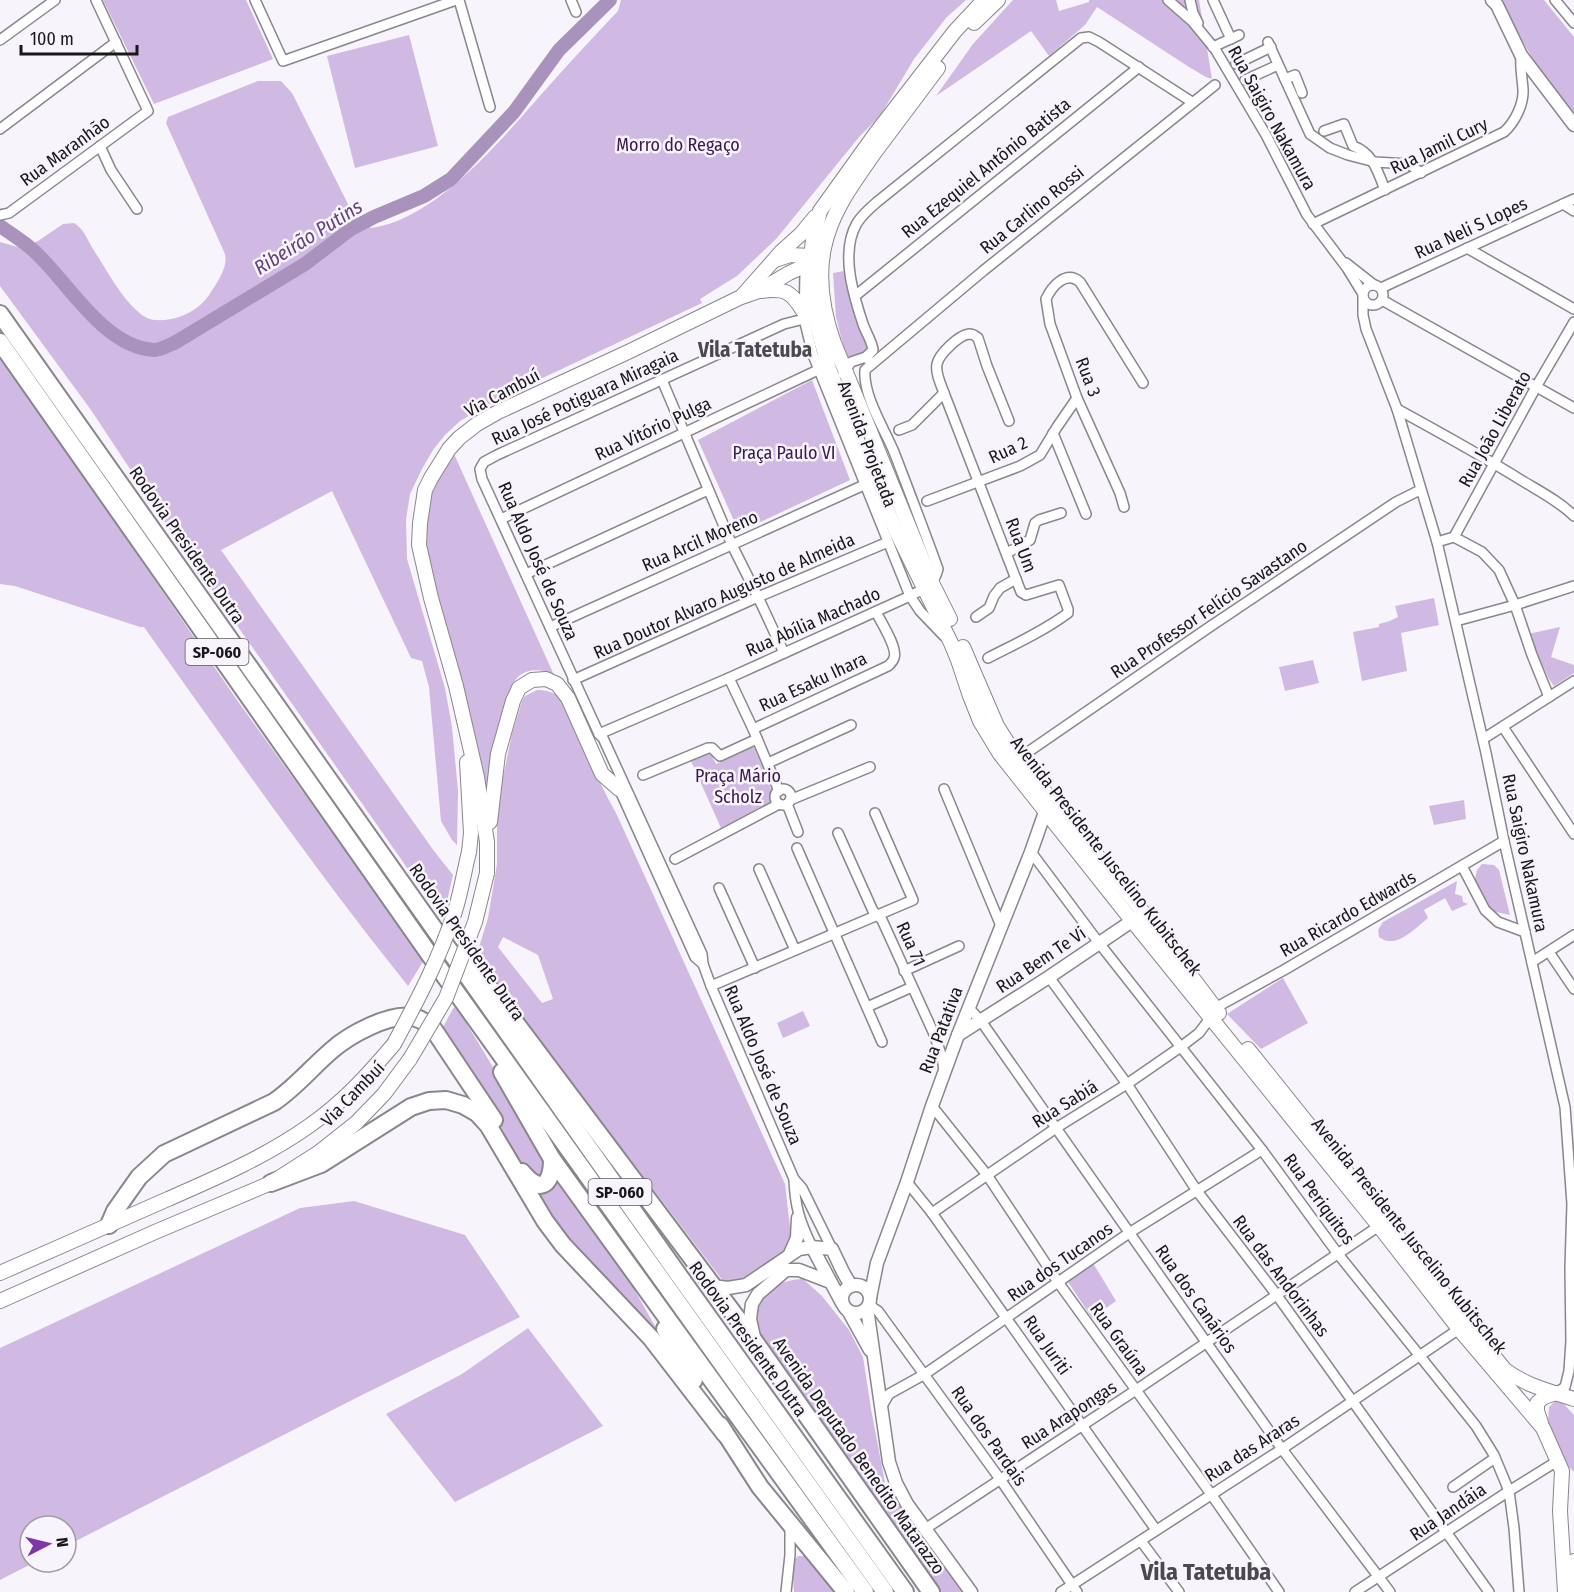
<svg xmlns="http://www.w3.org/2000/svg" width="1574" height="1592" font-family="'Fira Sans Condensed',sans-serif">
  <rect width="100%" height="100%" fill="#f8f4fb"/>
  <g fill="#d0b9e2" fill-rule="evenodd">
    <path d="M103,0H246L273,59L154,104Z"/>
    <path d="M621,0H966L946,18L914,59L880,116L859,137L777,238L737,276L700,299L702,303L496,400L460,421L445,435L433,450L422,469L410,494L406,520L407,559L445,688L452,727L458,791L457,845L452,840L441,821L429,687L422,661L411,658L332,491L221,550L434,851L453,875L443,919L175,537L91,410L0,286V242L21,248L38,241L63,224L74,223C84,229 87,239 93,249C107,270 125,306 147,318C156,322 170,320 179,317C193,312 204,304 211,292C218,281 228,267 225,254L166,123L168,117L258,81H281L292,93L354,216L371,228C438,219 504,136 547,88C570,62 594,36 618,11Z"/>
    <path d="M1013,0H1056L1059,11L1089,2V0H1199L1212,79L1206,77L1189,67L1097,7L1085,25L1049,56L1031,31L936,96L973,44Z"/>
    <path d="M1502,0H1544L1574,37V113C1546,83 1518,38 1502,0Z"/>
    <path d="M409,35L438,146L355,168L327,56Z"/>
    <path d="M849,270L873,346L863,354L846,357L836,317L833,273Z"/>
    <path d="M0,355L237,700L424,960L408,986C315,870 230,748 144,627H140L15,586L0,584Z"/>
    <path d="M812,380L850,480L739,532L698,440Z"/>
    <path d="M454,454L554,675C544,669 528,668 519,676C502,690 491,767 486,791L422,546L429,492Z"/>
    <path d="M1434,598L1439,625L1401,633L1407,671L1362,681L1353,632L1379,627V624L1390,621L1398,617L1395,606Z"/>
    <path d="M1560,627L1551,657L1574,665V673L1554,686L1549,679L1528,634Z"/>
    <path d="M1313,660L1319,683L1285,691L1279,667Z"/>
    <path d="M537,690C546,690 555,692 561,700C570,712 575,729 581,742C592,766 603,790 616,813L785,1184L791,1236L790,1242L783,1252L748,1279L731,1284L723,1281L476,957L488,918L497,864V806L512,734L522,701L525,696ZM503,937L538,955L553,999L542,1003L498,947Z"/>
    <path d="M754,747L776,801L721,828L691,761L710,752L716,764Z"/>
    <path d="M1464,800L1466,819L1434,825L1429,806Z"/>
    <path d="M1482,864L1494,865L1499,870L1510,915L1491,911L1475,879L1477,870Z"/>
    <path d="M1457,881L1455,894L1462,896L1463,902L1468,904L1452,911L1445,898L1424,910L1428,918C1414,929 1396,950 1379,937L1378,930L1383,922Z"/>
    <path d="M1283,978L1308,1023L1261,1049L1227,1014Z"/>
    <path d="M454,1007L459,1011L510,1095L552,1159L537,1185L513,1155L501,1127L439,1034Z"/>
    <path d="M803,1011L810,1026L783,1038L777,1023Z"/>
    <path d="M559,1179L617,1259L673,1358L583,1265L538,1195L550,1192Z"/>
    <path d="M354,1201L465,1235L520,1317L360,1396L66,1546V1526H30V1562H35L0,1580V1348L300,1208Z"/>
    <path d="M1093,1263L1116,1301L1092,1318L1066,1279Z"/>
    <path d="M803,1279L822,1296L849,1330L863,1357L871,1409L885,1483L965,1592H941L760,1333L755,1319V1307C770,1289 779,1280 803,1279Z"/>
    <path d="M528,1328L603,1426L455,1502L386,1414L462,1374Z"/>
    <path d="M1559,1399L1574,1415V1472L1564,1462L1548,1421L1549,1407L1555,1401Z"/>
    <path d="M798,1556H807L837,1592H794L792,1563Z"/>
  </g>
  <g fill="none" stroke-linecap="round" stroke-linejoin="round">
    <path stroke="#a992bc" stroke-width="14" d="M0,226C16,237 32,247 44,261C73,291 108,348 154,350C161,350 169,345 176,342L305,264L351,229L374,217L424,196L451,179L514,112L559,50L610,0"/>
    <defs>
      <g id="minor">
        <path d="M255,0L283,61L456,0"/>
        <path d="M459,0L490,107"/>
        <path d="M571,0L576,12"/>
        <path d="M1168,0L1192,21L1215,49L1266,135L1307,215L1347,268L1363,294"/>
        <path d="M1190,0L1193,13L1198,23"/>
        <path d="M1213,0L1231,39"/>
        <path d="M1555,0L1574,23"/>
        <path d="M0,40L55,0"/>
        <path d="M1268,42L1310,134L1330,148L1348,155L1375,162L1409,164L1421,173"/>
        <path d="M1213,47L1239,35"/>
        <path d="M1236,64L1271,47"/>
        <path d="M1285,79L1295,75L1302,93"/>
        <path d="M1245,80L1278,65"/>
        <path d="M0,129L116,42"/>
        <path d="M1324,131L1344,124L1353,146C1373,153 1378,172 1385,190"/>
        <path d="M100,146L111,170L137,209"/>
        <path d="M1563,204L1574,211"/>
        <path d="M0,215L9,213L148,111L96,0"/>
        <path d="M1313,224L1504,132C1515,122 1524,104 1523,89C1522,77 1520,67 1521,55"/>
        <path d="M1467,248L1574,309"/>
        <path d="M1346,263L1374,285"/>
        <path d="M805,274L804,319L813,355L910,596L920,611L944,636"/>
        <circle cx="1373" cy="295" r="10"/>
        <path d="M1381,288L1574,199"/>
        <path d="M855,296L1139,67"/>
        <path d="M1363,298V315L1366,329L1397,409L1437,542L1486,753L1504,841L1565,1107L1572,1204L1570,1268L1571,1341L1569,1371L1565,1387L1556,1393"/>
        <path d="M1382,300L1574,408"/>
        <path d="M872,364L866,357L873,350C872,341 866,333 863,324C853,294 840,252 857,223C862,215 870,208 877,202L1081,38L1089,37L1099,42L1192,102"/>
        <path d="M843,374L851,362L866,357"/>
        <path d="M662,380L732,545L758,597L784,653"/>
        <path d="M1397,409C1439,432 1481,455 1521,480C1539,491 1559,501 1574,516"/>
        <path d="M899,430L912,425L944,393"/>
        <path d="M1053,433L1086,514"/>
        <path d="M927,501L1020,466L1040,455L1057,427L1077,398"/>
        <path d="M1124,507L1120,493L1077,398L1050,324L1046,299C1052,286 1066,270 1080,282L1143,383"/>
        <path d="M501,519L820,369"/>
        <path d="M1454,537L1482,552L1499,570L1515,605L1532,655L1549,697"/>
        <path d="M1437,542L1454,537L1536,387L1574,322"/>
        <path d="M1007,553L1030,540L1035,523L1039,520L1061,513"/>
        <path d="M526,574L708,490"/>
        <path d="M976,617L989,608L994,596L1000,588L1016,579"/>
        <path d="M1456,621L1515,605L1574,586"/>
        <path d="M550,627L864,485"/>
        <path d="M988,658C1015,644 1044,631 1068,613V609L1059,585L1026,595L1021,592L944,393C941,385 935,372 937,364C939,354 959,335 969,334C974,334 974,335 978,338L987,366L1009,421"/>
        <path d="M729,678L753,729L779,791"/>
        <path d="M573,680L758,597L888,542"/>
        <path d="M1503,727L1574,834"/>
        <path d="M753,729L888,666C891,663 893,662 894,658C898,648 881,622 876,612"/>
        <path d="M599,734L729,678L910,596C924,588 934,586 938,569C924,530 909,491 894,452C884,428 863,396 865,370L983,271L1215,85"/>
        <path d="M1483,739L1574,681"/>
        <path d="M1015,761L1208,628L1396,502L1420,490"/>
        <path d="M768,763L851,725"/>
        <path d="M643,775L708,748H712L720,756L757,739"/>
        <path d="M617,784L695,957L703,964"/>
        <path d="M944,789L1001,926"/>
        <circle cx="783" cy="797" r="8"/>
        <path d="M790,800L870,767"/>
        <path d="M787,804L798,832"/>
        <path d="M838,833L873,911L882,920L934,1034L942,1057L944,1070"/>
        <path d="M797,848L882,1042"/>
        <path d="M1031,852L1099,943L1262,1150L1338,1254L1476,1426L1494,1455L1509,1491L1514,1528L1519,1592"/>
        <path d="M675,859L779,804"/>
        <path d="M1462,866L1485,910L1498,922L1525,932"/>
        <path d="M759,869L795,950"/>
        <path d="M719,888L755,968"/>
        <path d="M1549,952L1574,989"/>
        <path d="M1532,962L1574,935"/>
        <path d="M904,971L959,946"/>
        <path d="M1049,977L1127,1084L1197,1191L1276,1294L1489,1592"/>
        <path d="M711,986L913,900L875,813"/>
        <path d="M867,1007L912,987"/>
        <path d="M969,1008L981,1021L1206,1342L1282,1449L1390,1592"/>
        <path d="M932,1106L987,1175L1058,1282L1211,1494L1279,1592"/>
        <path d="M794,1179L711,986L703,964L702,954L603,738L599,734L482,479L480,469L484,462L497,455L784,324L804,319"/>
        <path d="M907,1182L932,1213L1156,1530"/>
        <path d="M932,1213L1056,1128L1127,1084L1182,1046L1199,1033L1211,1017L1215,1008L1226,1002L1284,970L1504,841"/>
        <path d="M812,1247C800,1221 795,1208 794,1179L802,1188L832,1249"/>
        <path d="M869,1305L878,1311L1000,1479L1077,1592"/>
        <path d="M882,1406L889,1394L925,1374L1129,1233L1262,1150"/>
        <path d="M1453,1487L1495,1458"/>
        <path d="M925,1529L1136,1390L1379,1226"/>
        <path d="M1141,1541L1179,1592"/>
        <path d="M786,1592L790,1555V1526"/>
        <path d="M1061,1592L1282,1449L1459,1329"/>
        <path d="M1355,1592L1509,1491L1559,1460"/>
      </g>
      <g id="secondary">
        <path d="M1492,0L1497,5L1521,55L1574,125"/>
        <path d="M958,1035L1049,977L1132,921L1140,915"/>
        <path d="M812,1247L842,1303"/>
        <path d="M790,1254L797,1238L798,1218"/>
        <circle cx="856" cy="1299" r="14"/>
        <path d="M712,1286L728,1288L746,1285L799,1249L812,1247L832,1249L843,1272L851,1286"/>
        <path d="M870,1298L877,1263L907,1182L932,1106L958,1035L1031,852L1045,812"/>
        <path d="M867,1308L889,1462L896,1483L907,1504L971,1592"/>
        <path d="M849,1312L870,1350"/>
        <path d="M754,1337L750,1319L752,1304L758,1294L786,1270H799L830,1282"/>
      </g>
      <g id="primary">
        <path d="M984,0L955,31L876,133L820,211L813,240L811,256V282L815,318L829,369L861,450L897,533L951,643L958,660L970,696L980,721L1000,754L1126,913L1379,1226L1459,1329L1543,1428L1562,1471L1560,1511L1565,1592"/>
        <path d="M974,23L998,0"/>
        <path d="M938,68C917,96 896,124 875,152C854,182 831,212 824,248C817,281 823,312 834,343L932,583L950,619"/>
        <path d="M775,260L790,255L811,256"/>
        <path d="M761,291C785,288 791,291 803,311"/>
        <path d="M743,295L781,252L801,234L815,217"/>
        <path d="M963,647L997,726L1018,759L1136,903L1219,1013"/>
        <path d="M467,762L471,833L469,852"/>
        <path d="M490,822L498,754L513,701L519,688L532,680L546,679L557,684L568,698L602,774L619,789"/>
        <path d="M487,873V842L477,777L456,686L431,598L419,545L420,523L425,490L431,478L449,449L459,438L477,424L498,412L628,352L739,298L759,291L789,273L813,262L817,258"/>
        <path d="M1248,1049L1505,1370C1527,1386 1549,1391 1574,1399"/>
        <path d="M0,1273C56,1248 112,1224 168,1199C216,1178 265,1157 309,1126C343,1102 368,1075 394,1044"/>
        <path d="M0,1301L155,1232L271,1183L318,1153L356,1123L384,1094L410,1059"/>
        <path d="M1541,1423L1537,1411V1403L1544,1397L1556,1393"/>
        <path d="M1573,1592L1574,1561"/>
      </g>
      <g id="motorway">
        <path d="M0,314L680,1277L905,1592"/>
        <path d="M0,342L434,961L885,1592"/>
        <path d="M473,966L755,1342L931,1592"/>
        <path d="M502,1072L552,1159L865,1592"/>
        <path d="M522,1172C541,1195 552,1185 552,1159"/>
        <path d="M271,1183L321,1164L411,1107L429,1101L446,1100L463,1105L477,1113L488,1125L545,1221L563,1245L651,1338L725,1434"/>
        <path d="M109,1225L115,1211L139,1177L164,1154L274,1102C296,1087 312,1067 332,1050C349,1035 389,1013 412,1017C420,1018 426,1023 432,1027L494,1120"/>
        <path d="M665,1329L694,1380"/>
        <path d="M720,1425L760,1487L846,1592"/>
      </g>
    </defs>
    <use href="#minor" stroke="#89868c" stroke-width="12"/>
    <use href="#secondary" stroke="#89868c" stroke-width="15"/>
    <use href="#primary" stroke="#89868c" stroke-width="16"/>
    <use href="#motorway" stroke="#89868c" stroke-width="20"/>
    <use href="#minor" stroke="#fff" stroke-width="9"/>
    <use href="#secondary" stroke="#fff" stroke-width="12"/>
    <use href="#primary" stroke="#fff" stroke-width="14"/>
    <use href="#motorway" stroke="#fff" stroke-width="16"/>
    <defs>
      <g id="primary-bridge">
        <path d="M394,1044C417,1001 440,958 455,911C461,892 464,872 469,852"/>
        <path d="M410,1059L446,998L475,922L487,873"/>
      </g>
    </defs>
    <use href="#primary-bridge" stroke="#89868c" stroke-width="16" stroke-linecap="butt"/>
    <use href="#primary-bridge" stroke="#fff" stroke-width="14"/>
  </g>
  <g text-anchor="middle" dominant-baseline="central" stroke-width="5" stroke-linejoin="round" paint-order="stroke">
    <g fill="#f8f4fb" stroke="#5c595e" stroke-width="1.5">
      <rect x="185.5" y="639" width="63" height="26" rx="4.5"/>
      <rect x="588.5" y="1179" width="63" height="26" rx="4.5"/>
    </g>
    <g font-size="16" font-weight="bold" fill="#19171a">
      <text x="217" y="652">SP-060</text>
      <text x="620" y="1192">SP-060</text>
    </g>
    <g font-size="18" fill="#19171a" stroke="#f8f4fb">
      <text transform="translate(1272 118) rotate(61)">Rua Saigiro Nakamura</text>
      <text transform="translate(1439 146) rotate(-26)">Rua Jamil Cury</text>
      <text transform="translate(65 151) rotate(-36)">Rua Maranhão</text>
      <text transform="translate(986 168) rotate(-39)">Rua Ezequiel Antônio Batista</text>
      <text transform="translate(1032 210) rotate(-39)">Rua Carlino Rossi</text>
      <text transform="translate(1471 228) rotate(-25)">Rua Neli S Lopes</text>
      <text transform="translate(1088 377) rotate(69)">Rua 3</text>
      <text transform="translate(502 393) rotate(-28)">Via Cambuí</text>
      <text transform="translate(585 397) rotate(-25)">Rua José Potiguara Miragaia</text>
      <text transform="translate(653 429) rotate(-25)">Rua Vitório Pulga</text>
      <text transform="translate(1495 429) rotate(-61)">Rua João Liberato</text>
      <text transform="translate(867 444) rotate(69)">Avenida Projetada</text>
      <text transform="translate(1008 450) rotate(-25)">Rua 2</text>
      <text transform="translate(700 541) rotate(-24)">Rua Arcil Moreno</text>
      <text transform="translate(187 545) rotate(55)">Rodovia Presidente Dutra</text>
      <text transform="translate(1021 545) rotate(69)">Rua Um</text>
      <text transform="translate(538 561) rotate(66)">Rua Aldo José de Souza</text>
      <text transform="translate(724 596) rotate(-24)">Rua Doutor Alvaro Augusto de Almeida</text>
      <text transform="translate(1209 609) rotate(-34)">Rua Professor Felício Savastano</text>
      <text transform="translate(813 622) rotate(-24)">Rua Abília Machado</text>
      <text transform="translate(813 682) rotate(-25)">Rua Esaku Ihara</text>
      <text transform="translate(1525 853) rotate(78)">Rua Saigiro Nakamura</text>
      <text transform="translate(1106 856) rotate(52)">Avenida Presidente Juscelino Kubitschek</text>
      <text transform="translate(1348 914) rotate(-30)">Rua Ricardo Edwards</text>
      <text transform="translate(467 942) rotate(55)">Rodovia Presidente Dutra</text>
      <text transform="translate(911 944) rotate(66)">Rua 71</text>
      <text transform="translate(1041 960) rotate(-34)">Rua Bem Te Vi</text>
      <text transform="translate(941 1030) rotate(-69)">Rua Patativa</text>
      <text transform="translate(763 1065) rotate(67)">Rua Aldo José de Souza</text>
      <text transform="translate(353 1094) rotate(-46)">Via Cambuí</text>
      <text transform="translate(1065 1104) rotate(-32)">Rua Sabiá</text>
      <text transform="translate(1319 1199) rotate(54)">Rua Periquitos</text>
      <text transform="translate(1409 1236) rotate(51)">Avenida Presidente Juscelino Kubitschek</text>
      <text transform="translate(1060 1262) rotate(-35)">Rua dos Tucanos</text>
      <text transform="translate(1281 1276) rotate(53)">Rua das Andorinhas</text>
      <text transform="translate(1196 1299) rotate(55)">Rua dos Canários</text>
      <text transform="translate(748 1339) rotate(54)">Rodovia Presidente Dutra</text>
      <text transform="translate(1119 1339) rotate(54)">Rua Graúna</text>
      <text transform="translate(1047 1345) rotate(55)">Rua Juriti</text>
      <text transform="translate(1069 1415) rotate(-33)">Rua Arapongas</text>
      <text transform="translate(989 1436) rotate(55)">Rua dos Pardais</text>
      <text transform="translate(1252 1448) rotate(-33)">Rua das Araras</text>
      <text transform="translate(859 1456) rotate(55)">Avenida Deputado Benedito Matarazzo</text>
      <text transform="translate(1448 1512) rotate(-34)">Rua Jandáia</text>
    </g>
    <g font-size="18" fill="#3a1a4e" stroke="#f8f4fb">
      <text x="678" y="145">Morro do Regaço</text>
      <text x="784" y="453">Praça Paulo VI</text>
      <text x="738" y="776">Praça Mário<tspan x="738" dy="21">Scholz</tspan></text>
    </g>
    <g font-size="20" font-style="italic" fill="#63427a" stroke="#f8f4fb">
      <text transform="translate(308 237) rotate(-32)">Ribeirão Putins</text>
    </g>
    <g font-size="21" font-weight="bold" fill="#4b484e" stroke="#f8f4fb">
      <text x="755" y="350">Vila Tatetuba</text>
    </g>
    <g font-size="24" font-weight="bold" fill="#4b484e" stroke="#f8f4fb">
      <text x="1206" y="1572">Vila Tatetuba</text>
    </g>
  </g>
  <g transform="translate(48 1544) rotate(83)"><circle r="28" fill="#f8f4fb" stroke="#9f9ca1" stroke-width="1.5"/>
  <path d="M0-4.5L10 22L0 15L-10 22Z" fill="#7e36a9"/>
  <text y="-9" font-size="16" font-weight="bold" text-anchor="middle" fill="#19171a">N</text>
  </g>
  <path d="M21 45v9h116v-9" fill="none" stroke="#19171a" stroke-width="3"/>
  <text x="30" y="45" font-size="18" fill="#19171a" stroke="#f8f4fb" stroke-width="4.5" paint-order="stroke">100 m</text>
</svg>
